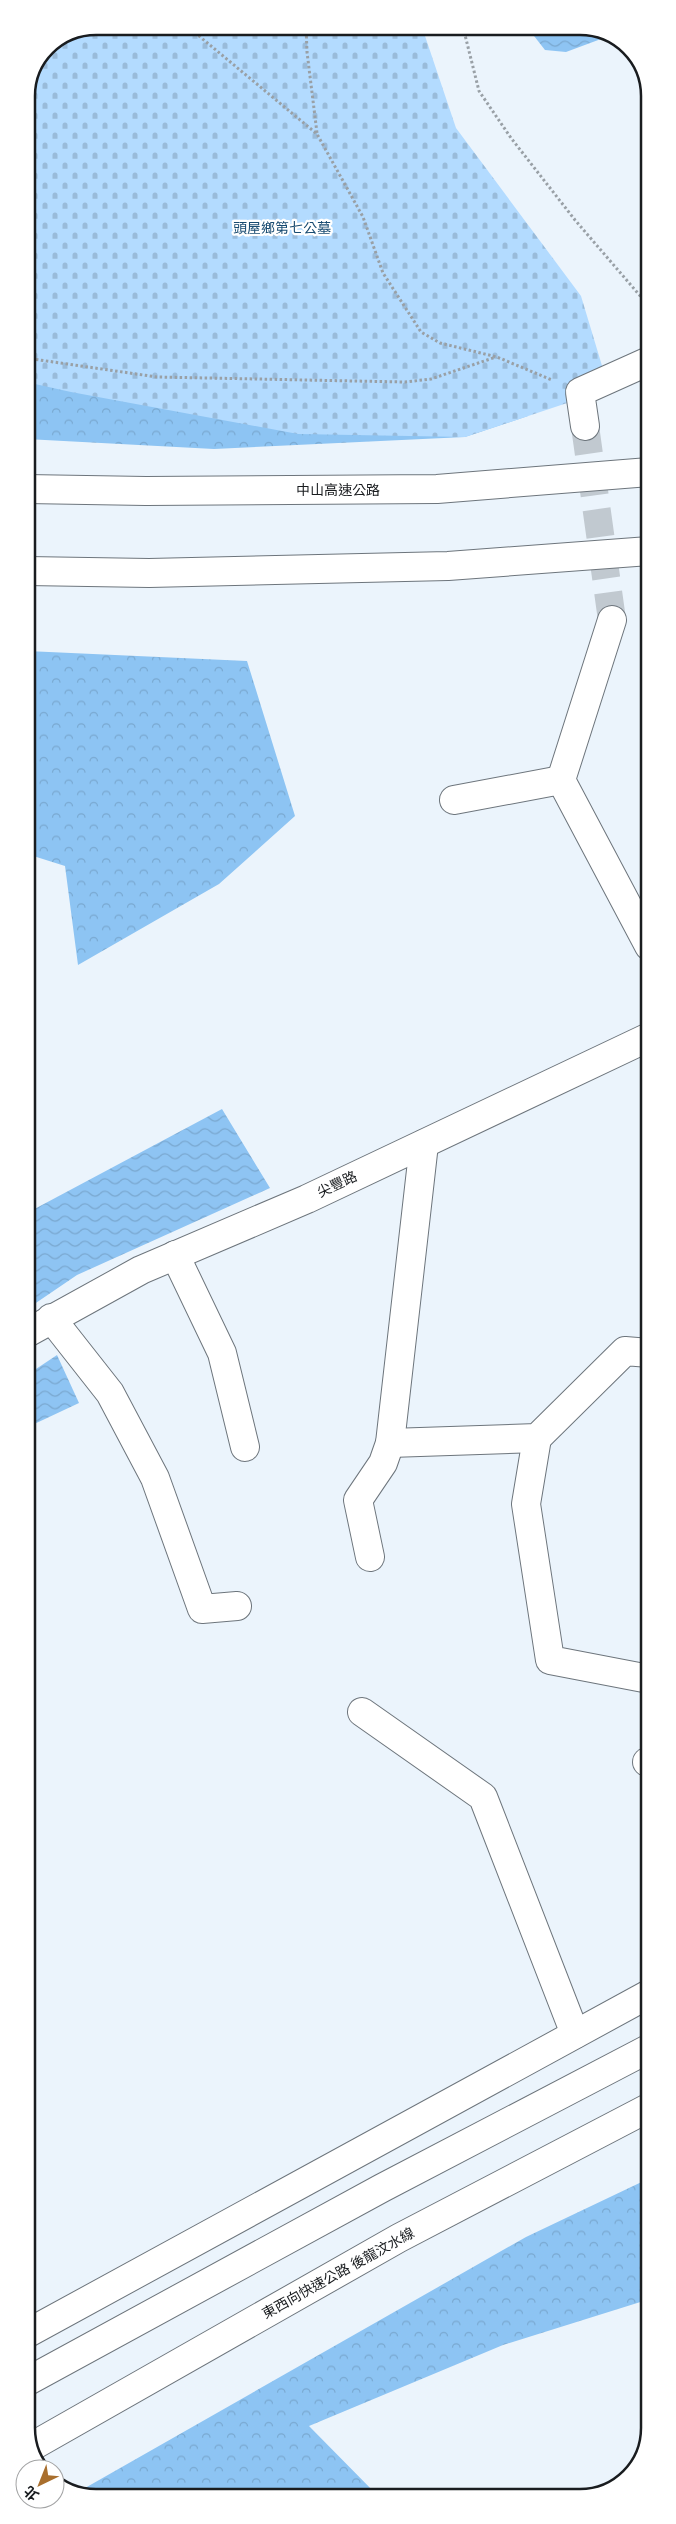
<svg xmlns="http://www.w3.org/2000/svg" width="676" height="2524" font-family="'Public Sans','Noto Sans TC',sans-serif">
  <defs>
    <pattern id="forest-crowns" width="20" height="18" patternUnits="userSpaceOnUse" patternTransform="scale(1.25)"><rect width="20" height="18" fill="#8dc4f3"/><path d="M2 6a3 3 0 1 1 6 0M12 15a3 3 0 1 1 6 0" fill="none" stroke="#79a8d0"/></pattern>
    <pattern id="cemetery-stones" width="16" height="16" patternUnits="userSpaceOnUse" patternTransform="scale(1.25)"><rect width="16" height="16" fill="#b3dbff"/><path d="M2 7V4a2 2 0 0 1 4 0v3zM10 15v-3a2 2 0 0 1 4 0v3z" fill="#99bbda"/></pattern>
    <pattern id="water-waves" width="16" height="10" patternUnits="userSpaceOnUse" patternTransform="scale(1.25)"><rect width="16" height="10" fill="#8ec4f3"/><path d="M0 5q4-4 8 0t8 0" fill="none" stroke="#7aa8d0"/></pattern>
  </defs>
  <rect width="100%" height="100%" fill="#ebf4fc"/>
  <g fill="url(#forest-crowns)">
    <path d="M26,374L277,403L528,416L465,437L214,449L26,439Z"/>
    <path d="M27,651L247,661L295,816L219,884L78,965L65,866L27,854Z"/>
    <path d="M650,2178V2299L503,2345L309,2426L379,2497L91,2498L78,2492L526,2237Z"/>
  </g>
  <path fill="url(#cemetery-stones)" d="M96,26L422,27L456,128L581,296L609,389L465,437L298,434L71,392L26,382V95L47,46Z"/>
  <g fill="url(#water-waves)">
    <path d="M527,27H589L609,36L566,52L545,50Z"/>
    <path d="M222,1109L270,1188L77,1275L27,1309V1213Z"/>
    <path d="M57,1355L79,1403L30,1426L27,1417V1375Z"/>
  </g>
  <g fill="none" stroke-linecap="round" stroke-linejoin="round">
    <path stroke="#c1c9d0" stroke-width="28" stroke-dasharray="28 14" stroke-linecap="butt" d="M585,426L612,620"/>
    <defs>
      <g id="minor">
        <path d="M585,426L580,392L649,361"/>
        <path d="M612,620L561,780L649,946"/>
        <path d="M454,800L561,780"/>
        <path d="M175,1255L222,1353L245,1447"/>
        <path d="M51,1318L110,1393L155,1478L202,1609L237,1606"/>
        <path d="M27,1333L141,1270L307,1199L649,1037"/>
        <path d="M537,1438L526,1504L550,1660L649,1679"/>
        <path d="M390,1443L537,1438L625,1351L649,1353"/>
        <path d="M370,1557L358,1500L383,1463L390,1443L424,1144"/>
        <path d="M362,1712L483,1797L575,2034"/>
        <path d="M647,1762H649"/>
        <path d="M28,2333L649,1994"/>
      </g>
      <g id="highway">
        <path d="M26,489L146,491L437,489L649,472"/>
        <path d="M27,571L149,573L448,566L649,551"/>
      </g>
    </defs>
    <use href="#minor" stroke="#6d757c" stroke-width="30"/>
    <use href="#highway" stroke="#6d757c" stroke-width="30"/>
    <g stroke="#99a0a6" stroke-width="3" stroke-dasharray="2.5 2.5" stroke-linecap="butt">
      <path d="M187,26L317,134L363,217L383,273L421,332L440,343L497,357L552,380"/>
      <path d="M306,26L307,52L317,133"/>
      <path d="M463,27L479,91L511,138L575,220L648,305"/>
      <path d="M26,358L157,377L405,382L431,379L496,357"/>
    </g>
    <use href="#minor" stroke="#fff" stroke-width="28"/>
    <use href="#highway" stroke="#fff" stroke-width="28"/>
    <defs>
      <g id="highway-bridge">
        <path d="M28,2381L382,2188L650,2048"/>
        <path d="M31,2447L399,2238L650,2107"/>
      </g>
    </defs>
    <use href="#highway-bridge" stroke="#6d757c" stroke-width="30" stroke-linecap="butt"/>
    <use href="#highway-bridge" stroke="#fff" stroke-width="28"/>
  </g>
  <g text-anchor="middle" dominant-baseline="central" stroke-width="4.5" stroke-linejoin="round" paint-order="stroke">
    <g font-size="14" fill="#184b71" stroke="#fff">
      <text x="282" y="228">頭屋鄉第七公墓</text>
    </g>
    <g font-size="14" fill="#191c1f" stroke="#fff">
      <text x="338" y="490">中山高速公路</text>
      <text transform="translate(337 1184) rotate(-25)">尖豐路</text>
      <text transform="translate(338 2273) rotate(-29)">東西向快速公路 後龍汶水線</text>
    </g>
  </g>
  <path d="M0 0H676V2524H0ZM96 35H580A61 61 0 0 1 641 96V2428A61 61 0 0 1 580 2489H96A61 61 0 0 1 35 2428V96A61 61 0 0 1 96 35Z" fill="#fff" fill-rule="evenodd"/>
  <path fill="none" stroke="#191c1f" stroke-width="2.5" d="M96 35H580A61 61 0 0 1 641 96V2428A61 61 0 0 1 580 2489H96A61 61 0 0 1 35 2428V96A61 61 0 0 1 96 35Z"/>
  <g transform="translate(40 2484) rotate(223)"><circle r="24" fill="#ffffff" stroke="#a3a4a5"/>
  <path d="M0-4L9 19L0 12L-9 19Z" fill="#a96f2e"/>
  <text y="-8" font-size="14" font-weight="bold" text-anchor="middle" fill="#191c1f">北</text>
  </g>
</svg>
